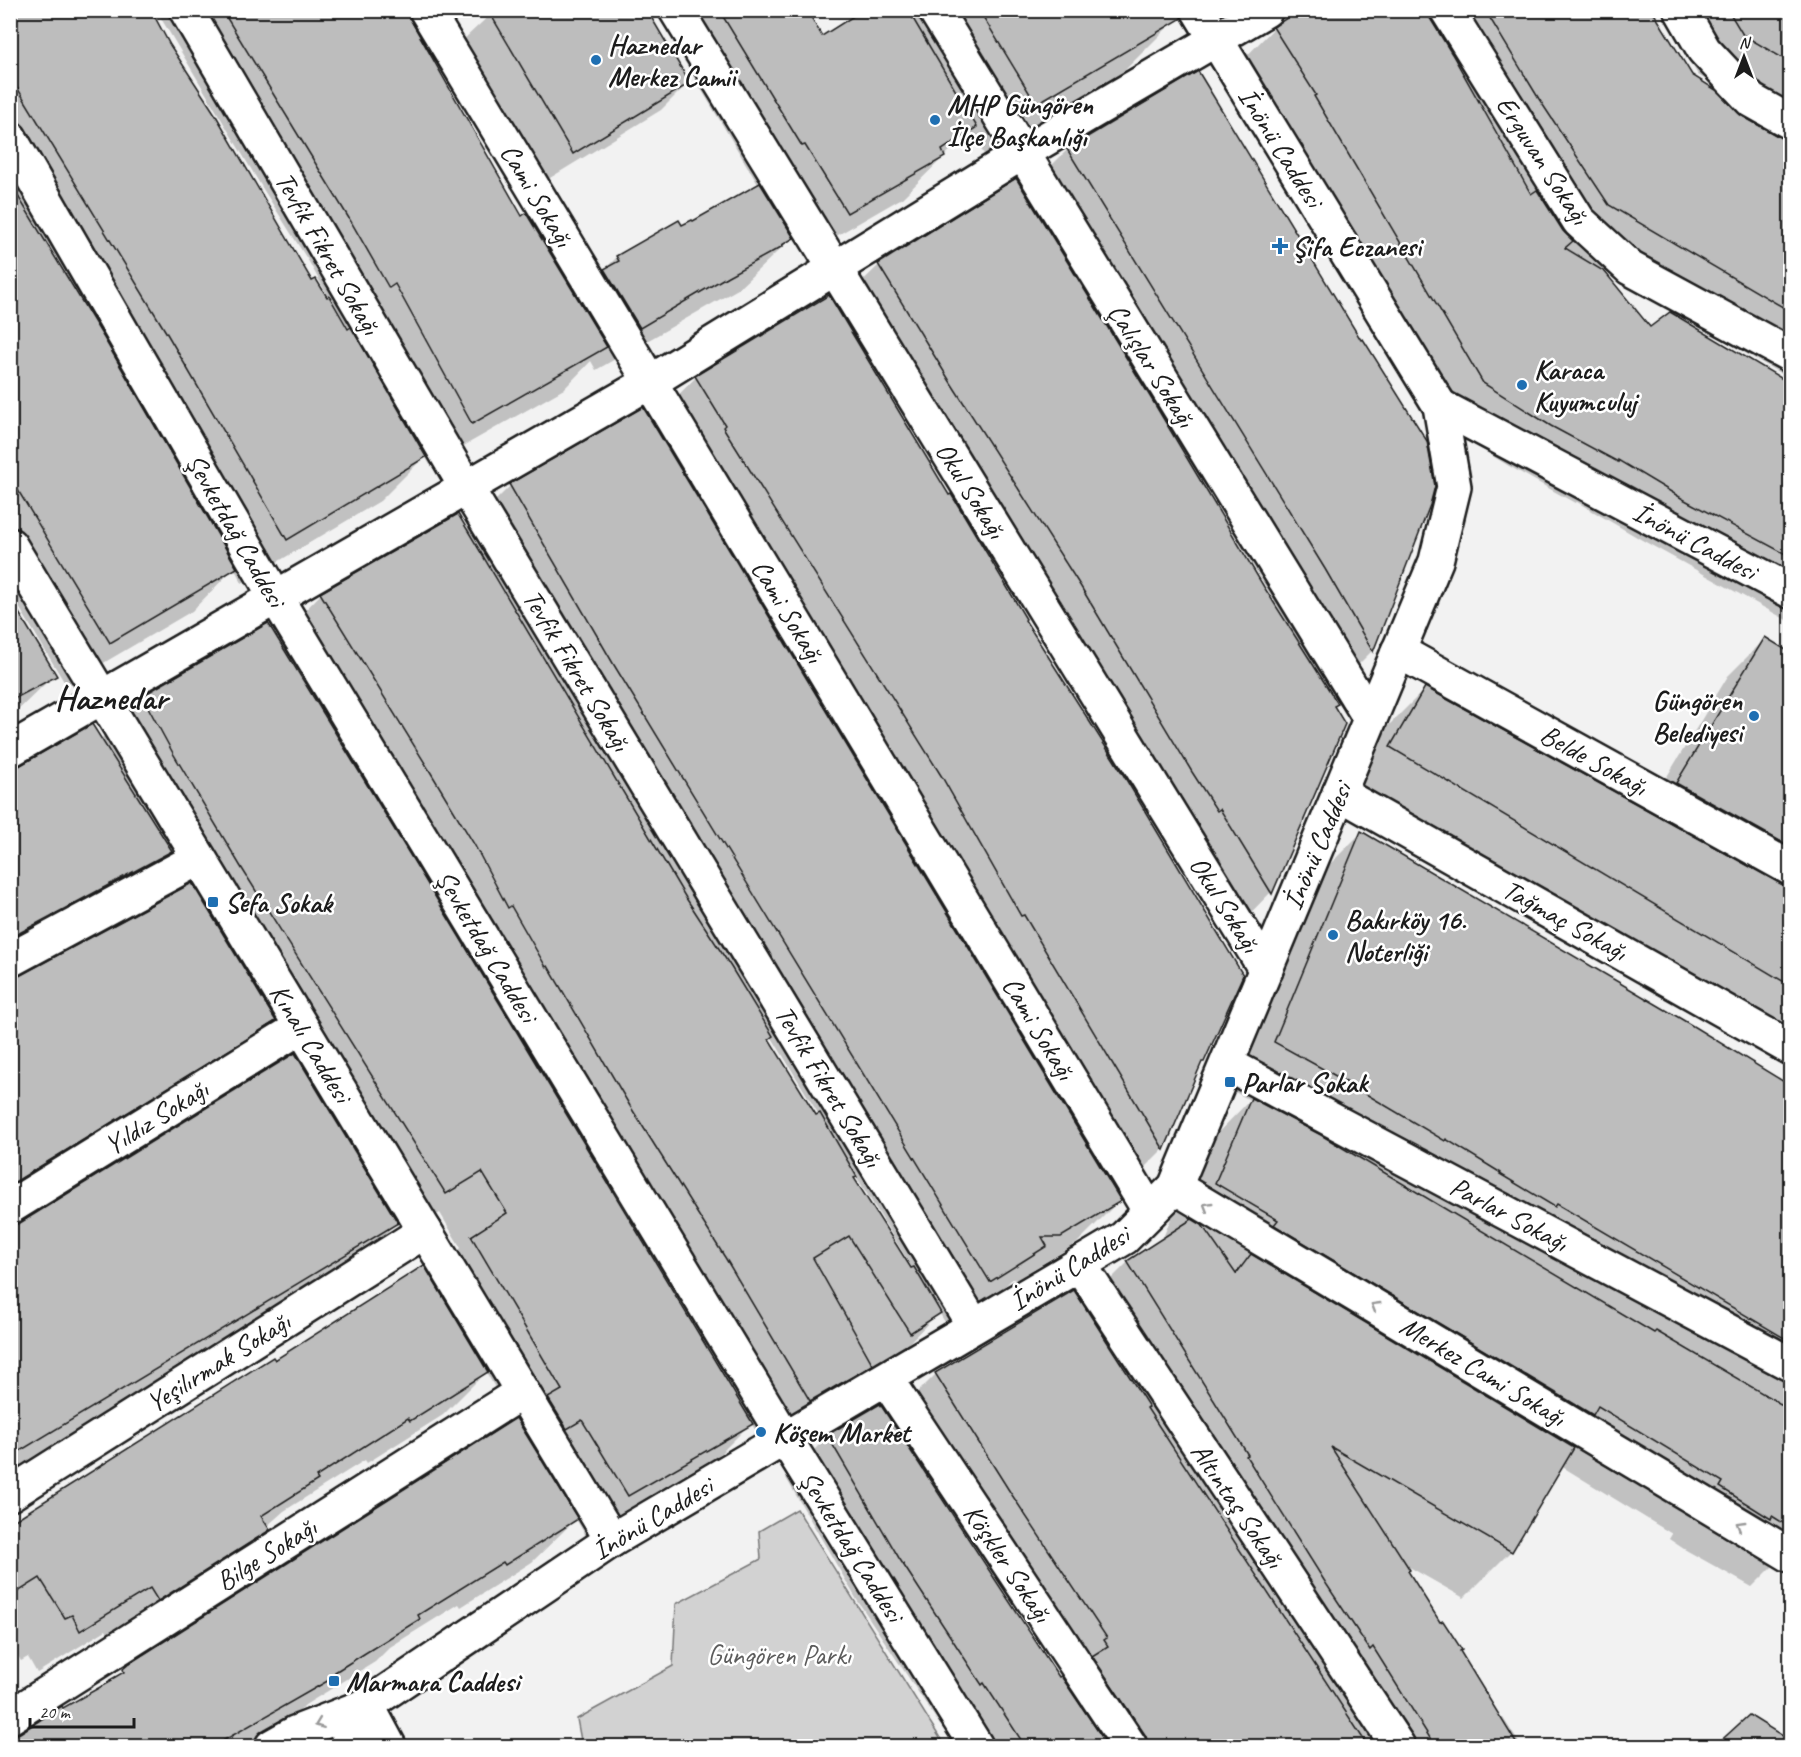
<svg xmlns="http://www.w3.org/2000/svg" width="1801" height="1757" font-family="Caveat,sans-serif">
  <rect width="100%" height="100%" fill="#f2f2f2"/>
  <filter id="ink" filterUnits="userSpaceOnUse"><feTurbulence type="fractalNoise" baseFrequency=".0167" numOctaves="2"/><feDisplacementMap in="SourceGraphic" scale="12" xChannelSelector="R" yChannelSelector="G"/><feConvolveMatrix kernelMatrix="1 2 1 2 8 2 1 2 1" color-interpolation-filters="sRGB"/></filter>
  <g filter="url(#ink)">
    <path fill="#d2d2d2" stroke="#777" stroke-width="1.5" d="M797,1509L945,1746H582L577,1719L673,1666L676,1604L761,1559L759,1531Z"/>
    <g fill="#0003" fill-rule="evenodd">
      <path d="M10,10L312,283L327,299L329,298L309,262L263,189L156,10H403L477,137L476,138L521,218L576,298L617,257L678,222L681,227L692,223L759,186L654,10H805L822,38L866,10H1164L1172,23L1121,74L984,154L970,131L902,198L805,254L794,236L738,289L596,370L591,361L564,389L430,465L425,456L380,501L242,583L234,568L192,611L66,685L10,592ZM353,324L398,405L395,406L349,327Z"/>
      <path d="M495,10L688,83L661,110L545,181L462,41Z"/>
      <path d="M1302,10H1650L1690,76L1741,118L1780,140L1790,142V379L1600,268L1650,329L1790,388V622L1642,540L1577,502L1575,503L1509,466L1442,425L1233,70L1274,28Z"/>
      <path d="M1661,10H1790V129L1698,75Z"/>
      <path d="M1198,73L1429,505L1372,651L1329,694L1333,707L1343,724L1270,893L1229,935L1177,850L1174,852L1151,815L1039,629L867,356L865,357L1200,1064L1163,1149L1121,1191L730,543L693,488L691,489L1119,1201L1077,1243L1017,1279H1012L1003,1288L946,1324L939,1312L894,1358L864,1377L862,1373L825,1410L765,1445L751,1423L709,1465L586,1536L576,1519L532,1562L461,1607L459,1604L390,1647L375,1662L305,1705L293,1718L244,1746H10V1737L20,1734L106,1686L124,1670L514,1421L486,1372L443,1415L367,1463L365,1460L284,1511L266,1527L268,1530L225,1573L114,1643L106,1630L37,1673L28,1657L21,1661L10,1643V1525L275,1362L430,1278L461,1248L440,1213L404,1234L396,1223L354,1265L10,1472V1227L20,1224L292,1056L271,1023L231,1063L10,1200V980L19,978L187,888L167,854L128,894L10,957V770L100,740L143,697L276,640L321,594L466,530L510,486L681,472L683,469L654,420L696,377L835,308L879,265L1024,193L1067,150ZM1220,511L1298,640L1296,641L1218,513ZM771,1036L819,1115L816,1117L768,1039ZM856,1176L913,1269L910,1271L853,1179Z"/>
      <path d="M10,600L51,678L10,718Z"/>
      <path d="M1765,639L1790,654V1044L1354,784L1388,726L1425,689L1646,811L1728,676Z"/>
      <path d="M1361,833L1790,1087V1549L1752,1587L1684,1549L1669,1539L1672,1534L1561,1466L1510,1552L1464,1598L1404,1564L1407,1571L1500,1720L1503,1718L1521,1746H957L942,1724L940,1725L857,1600L786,1478L828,1436L1059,1679L1064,1683L1066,1680L969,1534L894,1416L936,1374L1083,1307L1128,1262L1168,1237L1164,1235L1200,1151L1250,1100L1229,1089L1315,879Z"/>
      <path d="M1749,1716L1790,1743V1746H1717Z"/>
    </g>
    <g fill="#bdbdbd" stroke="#1c1c1c" stroke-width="1.5">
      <path d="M10,10H151L170,45L215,114L312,281L316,279L327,297L329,296L348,329L351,327L426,457L287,540L166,332L10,76Z"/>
      <path d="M222,10H405L522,216L526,213L607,347L472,424L395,284L389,288L350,220Z"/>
      <path d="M488,10H647L690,83L573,154Z"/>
      <path d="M719,10H807L822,36L863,10H908L977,127L942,150L945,157L847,213L805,145L802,146Z"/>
      <path d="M979,10H1179L1182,18L1036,104Z"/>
      <path d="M1299,10H1425L1452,54L1531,194L1537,190L1563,231L1573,241L1565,248L1605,272L1650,327L1670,312L1791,384V557L1683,499L1618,460V462L1551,426L1483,383L1314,96L1316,95L1273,27Z"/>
      <path d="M1485,10H1652L1692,75L1716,90L1742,116L1781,138L1791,141V312L1609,205L1539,99Z"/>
      <path d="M1728,10H1791V63L1743,35Z"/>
      <path d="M1198,71L1361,340L1363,339L1427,441L1435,486L1430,505L1373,652L1325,569L1067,149Z"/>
      <path d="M1016,178L1154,403L1264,587L1338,704L1334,706L1345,724L1272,894L1220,809L1217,811L1192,772L1081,587L951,383L878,264Z"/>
      <path d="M10,183L104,338L237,568L110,643L10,477Z"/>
      <path d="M760,183L794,238L782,245L783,246L728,276L640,328L604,269L619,261L616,256L679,220L682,225L692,220L693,221Z"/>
      <path d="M829,295L949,495L951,494L964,515L1026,619L1025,620L1121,771L1243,975L1204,1062H1202L1164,1150L1024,915L1021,916L942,777L723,427L725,425L695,376Z"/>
      <path d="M643,407L1121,1201L1061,1237H1042L1047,1246L990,1282L614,665L509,484Z"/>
      <path d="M458,514L686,898L731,967L773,1036L769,1039L816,1115L820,1113L857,1177L854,1178L911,1268L914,1267L941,1313L910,1333L849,1236L813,1258L873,1365L810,1401L726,1259L630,1106L548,966L546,967L511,906L508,908L474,844L431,773L320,593Z"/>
      <path d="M10,598L57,676L10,701Z"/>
      <path d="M268,623L418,868L753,1424L628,1496L582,1420L567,1429L548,1398L562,1390L471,1236L507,1213L482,1172L446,1194L241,867L174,755L142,696Z"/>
      <path d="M1765,637L1791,653V847L1676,783Z"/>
      <path d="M1425,687L1781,884L1791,887V986L1390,747Z"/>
      <path d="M92,724L172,851L10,938V769L19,766Z"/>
      <path d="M1361,831L1683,1020L1791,1086V1342L1557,1204L1555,1207L1500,1174L1501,1173L1446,1139L1445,1141L1334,1075L1274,1042Z"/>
      <path d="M192,883L276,1021L10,1185V979L19,976Z"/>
      <path d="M295,1053L398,1223L10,1457V1226L20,1223Z"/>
      <path d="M1251,1098L1321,1135L1654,1333L1656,1331L1791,1410V1528L1772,1516L1771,1519L1736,1497L1720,1487L1723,1482L1598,1406L1593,1415L1274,1225L1278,1220L1215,1183Z"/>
      <path d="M1192,1219L1202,1225L1236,1274L1251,1254L1574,1448L1512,1552L1331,1447L1410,1570L1408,1571L1440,1622L1443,1621L1462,1650L1460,1651L1518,1746H1435L1373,1647L1370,1650L1327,1585L1246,1456L1248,1455L1127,1261Z"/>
      <path d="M424,1265L488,1372L410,1421L408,1418L316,1477L318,1480L261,1516L270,1530L158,1601L150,1588L80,1631L72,1615L65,1618L40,1578L10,1597V1523L273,1357L275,1360Z"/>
      <path d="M1074,1290L1149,1407L1147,1408L1368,1746H1148L1146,1736L1092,1656L1108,1646L1104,1640L1107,1638L1010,1492L935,1373Z"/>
      <path d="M880,1404L1059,1677L1061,1676L1108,1746H1025L984,1683L982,1685L899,1558L827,1435Z"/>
      <path d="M516,1418L578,1519L505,1565L503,1562L418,1615L420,1619L335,1672L338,1675L214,1746H10V1736L20,1733L62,1706L63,1708L111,1681L110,1680L124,1672L123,1669L130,1663Z"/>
      <path d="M1749,1715L1791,1741V1746H1715Z"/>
    </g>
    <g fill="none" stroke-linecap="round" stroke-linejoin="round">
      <defs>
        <g id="street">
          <path d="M186,10L466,487L974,1326"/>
          <path d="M426,10L1150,1212"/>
          <path d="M676,10L1266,970"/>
          <path d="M935,10L1370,718"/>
          <path d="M1447,10L1579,221L1630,268L1790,355"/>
          <path d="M1681,10L1704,50L1751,100L1790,122"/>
          <path d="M10,138L275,596L785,1438L976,1746"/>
          <path d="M10,545L612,1540"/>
          <path d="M1398,651L1790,868"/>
          <path d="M10,750L650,382L1022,153L1266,10"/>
          <path d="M1339,793L1790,1048"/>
          <path d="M10,960L199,858"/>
          <path d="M1227,1064L1790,1364"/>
          <path d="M1175,1187L1790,1555"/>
          <path d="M10,1207L301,1027"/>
          <path d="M1079,1264L1398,1746"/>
          <path d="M886,1379L1130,1746"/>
          <path d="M10,1494L425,1231"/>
          <path d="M367,1705L389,1746"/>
          <path d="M10,1717L522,1392"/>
        </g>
        <g id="secondary">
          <path d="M1440,406L1790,591"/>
          <path d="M272,1746L295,1733L367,1705L612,1540L1124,1238L1175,1187L1436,561L1454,487L1440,406L1198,10"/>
          <path d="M346,1746L367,1705"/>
        </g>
      </defs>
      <use href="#street" stroke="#1c1c1c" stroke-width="38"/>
      <use href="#secondary" stroke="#1c1c1c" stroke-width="38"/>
      <use href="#street" stroke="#fff" stroke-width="33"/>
      <use href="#secondary" stroke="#fff" stroke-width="33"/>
    </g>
    <defs><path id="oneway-chevron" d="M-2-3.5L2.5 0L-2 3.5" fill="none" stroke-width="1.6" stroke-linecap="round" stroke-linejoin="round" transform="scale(1.5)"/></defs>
    <g stroke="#999">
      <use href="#oneway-chevron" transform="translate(1207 1206) rotate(-149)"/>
      <use href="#oneway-chevron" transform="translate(1375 1306) rotate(-149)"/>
      <use href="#oneway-chevron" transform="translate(1740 1525) rotate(-149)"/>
      <use href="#oneway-chevron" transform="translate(319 1724) rotate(159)"/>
    </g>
  </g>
  <g fill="#1f6fb2" stroke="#fff" stroke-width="2">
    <circle cx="596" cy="60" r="6"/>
    <circle cx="935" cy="120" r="6"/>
    <path d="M1277 237h6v6h6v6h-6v6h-6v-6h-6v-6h6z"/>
    <circle cx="1522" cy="385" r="6"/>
    <circle cx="1754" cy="716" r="6"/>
    <rect x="207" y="896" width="12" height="12" rx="3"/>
    <circle cx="1333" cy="935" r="6"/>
    <rect x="1224" y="1076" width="12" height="12" rx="3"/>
    <circle cx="761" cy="1432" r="6"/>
    <rect x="328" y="1675" width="12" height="12" rx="3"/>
  </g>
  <g text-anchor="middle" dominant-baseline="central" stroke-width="5" stroke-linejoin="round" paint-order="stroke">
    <g font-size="28" font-weight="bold" fill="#1c1c1c" stroke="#fff" text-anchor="start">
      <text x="608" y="44">Haznedar<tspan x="608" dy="32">Merkez Camii</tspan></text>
      <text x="947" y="104">MHP Güngören<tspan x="947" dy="32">İlçe Başkanlığı</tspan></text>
      <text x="1292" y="246">Şifa Eczanesi</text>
      <text x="1534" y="369">Karaca<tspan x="1534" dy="32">Kuyumculuj</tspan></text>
      <text x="1742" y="700" text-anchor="end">Güngören<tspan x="1742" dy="32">Belediyesi</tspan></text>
      <text x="225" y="902">Sefa Sokak</text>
      <text x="1345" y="919">Bakırköy 16.<tspan x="1345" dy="32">Noterliği</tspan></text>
      <text x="1242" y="1082">Parlar Sokak</text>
      <text x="773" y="1432">Köşem Market</text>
      <text x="346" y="1681">Marmara Caddesi</text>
    </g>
    <g font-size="28" fill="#1c1c1c" stroke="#fff">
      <text transform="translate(1281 147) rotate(58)">İnönü Caddesi</text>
      <text transform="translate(1543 160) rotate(57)">Erguvan Sokağı</text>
      <text transform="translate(537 195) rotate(59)">Cami Sokağı</text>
      <text transform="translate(328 253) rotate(60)">Tevfik Fikret Sokağı</text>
      <text transform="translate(1152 365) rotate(58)">Çalışlar Sokağı</text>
      <text transform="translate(971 490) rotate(58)">Okul Sokağı</text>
      <text transform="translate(236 530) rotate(60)">Şevketdağ Caddesi</text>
      <text transform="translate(1695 541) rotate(28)">İnönü Caddesi</text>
      <text transform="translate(788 611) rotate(59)">Cami Sokağı</text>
      <text transform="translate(577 670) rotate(59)">Tevfik Fikret Sokağı</text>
      <text transform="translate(1594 760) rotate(29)">Belde Sokağı</text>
      <text transform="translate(1317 846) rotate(-67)">İnönü Caddesi</text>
      <text transform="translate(1225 904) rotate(58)">Okul Sokağı</text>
      <text transform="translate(1565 920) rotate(29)">Tağmaç Sokağı</text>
      <text transform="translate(487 946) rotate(59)">Şevketdağ Caddesi</text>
      <text transform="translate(1039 1028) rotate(59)">Cami Sokağı</text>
      <text transform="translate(311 1043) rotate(59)">Kınalı Caddesi</text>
      <text transform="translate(829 1086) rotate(59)">Tevfik Fikret Sokağı</text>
      <text transform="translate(156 1117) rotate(-32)">Yıldız Sokağı</text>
      <text transform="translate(1509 1214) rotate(28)">Parlar Sokağı</text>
      <text transform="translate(1069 1268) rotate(-32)">İnönü Caddesi</text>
      <text transform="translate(218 1362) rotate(-32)">Yeşilırmak Sokağı</text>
      <text transform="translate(1483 1371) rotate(31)">Merkez Cami Sokağı</text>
      <text transform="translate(1238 1505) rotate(56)">Altıntaş Sokağı</text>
      <text transform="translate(652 1518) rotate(-31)">İnönü Caddesi</text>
      <text transform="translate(852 1546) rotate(58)">Şevketdağ Caddesi</text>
      <text transform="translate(266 1554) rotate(-32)">Bilge Sokağı</text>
      <text transform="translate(1008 1563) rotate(56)">Köşkler Sokağı</text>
    </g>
    <g font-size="28" fill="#5c5c5c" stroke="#fff">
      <text x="779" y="1654">Güngören Parkı</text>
    </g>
    <g font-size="34" font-weight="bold" fill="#1c1c1c" stroke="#fff">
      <text x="111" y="697">Haznedar</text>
    </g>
  </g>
  <rect width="1801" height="1757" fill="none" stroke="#fff" stroke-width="36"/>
  <rect x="18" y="18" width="1765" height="1721" fill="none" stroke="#1c1c1c" stroke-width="2" filter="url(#ink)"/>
  <g transform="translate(1744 57)" stroke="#ffffff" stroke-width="4.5" paint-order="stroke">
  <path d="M0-4.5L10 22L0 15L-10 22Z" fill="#1c1c1c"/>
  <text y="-9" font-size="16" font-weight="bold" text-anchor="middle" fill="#1c1c1c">N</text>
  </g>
  <path d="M30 1718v9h104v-9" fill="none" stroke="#1c1c1c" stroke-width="3"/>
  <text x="39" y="1718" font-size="18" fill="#1c1c1c" stroke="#ffffff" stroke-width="4.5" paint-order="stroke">20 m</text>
</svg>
